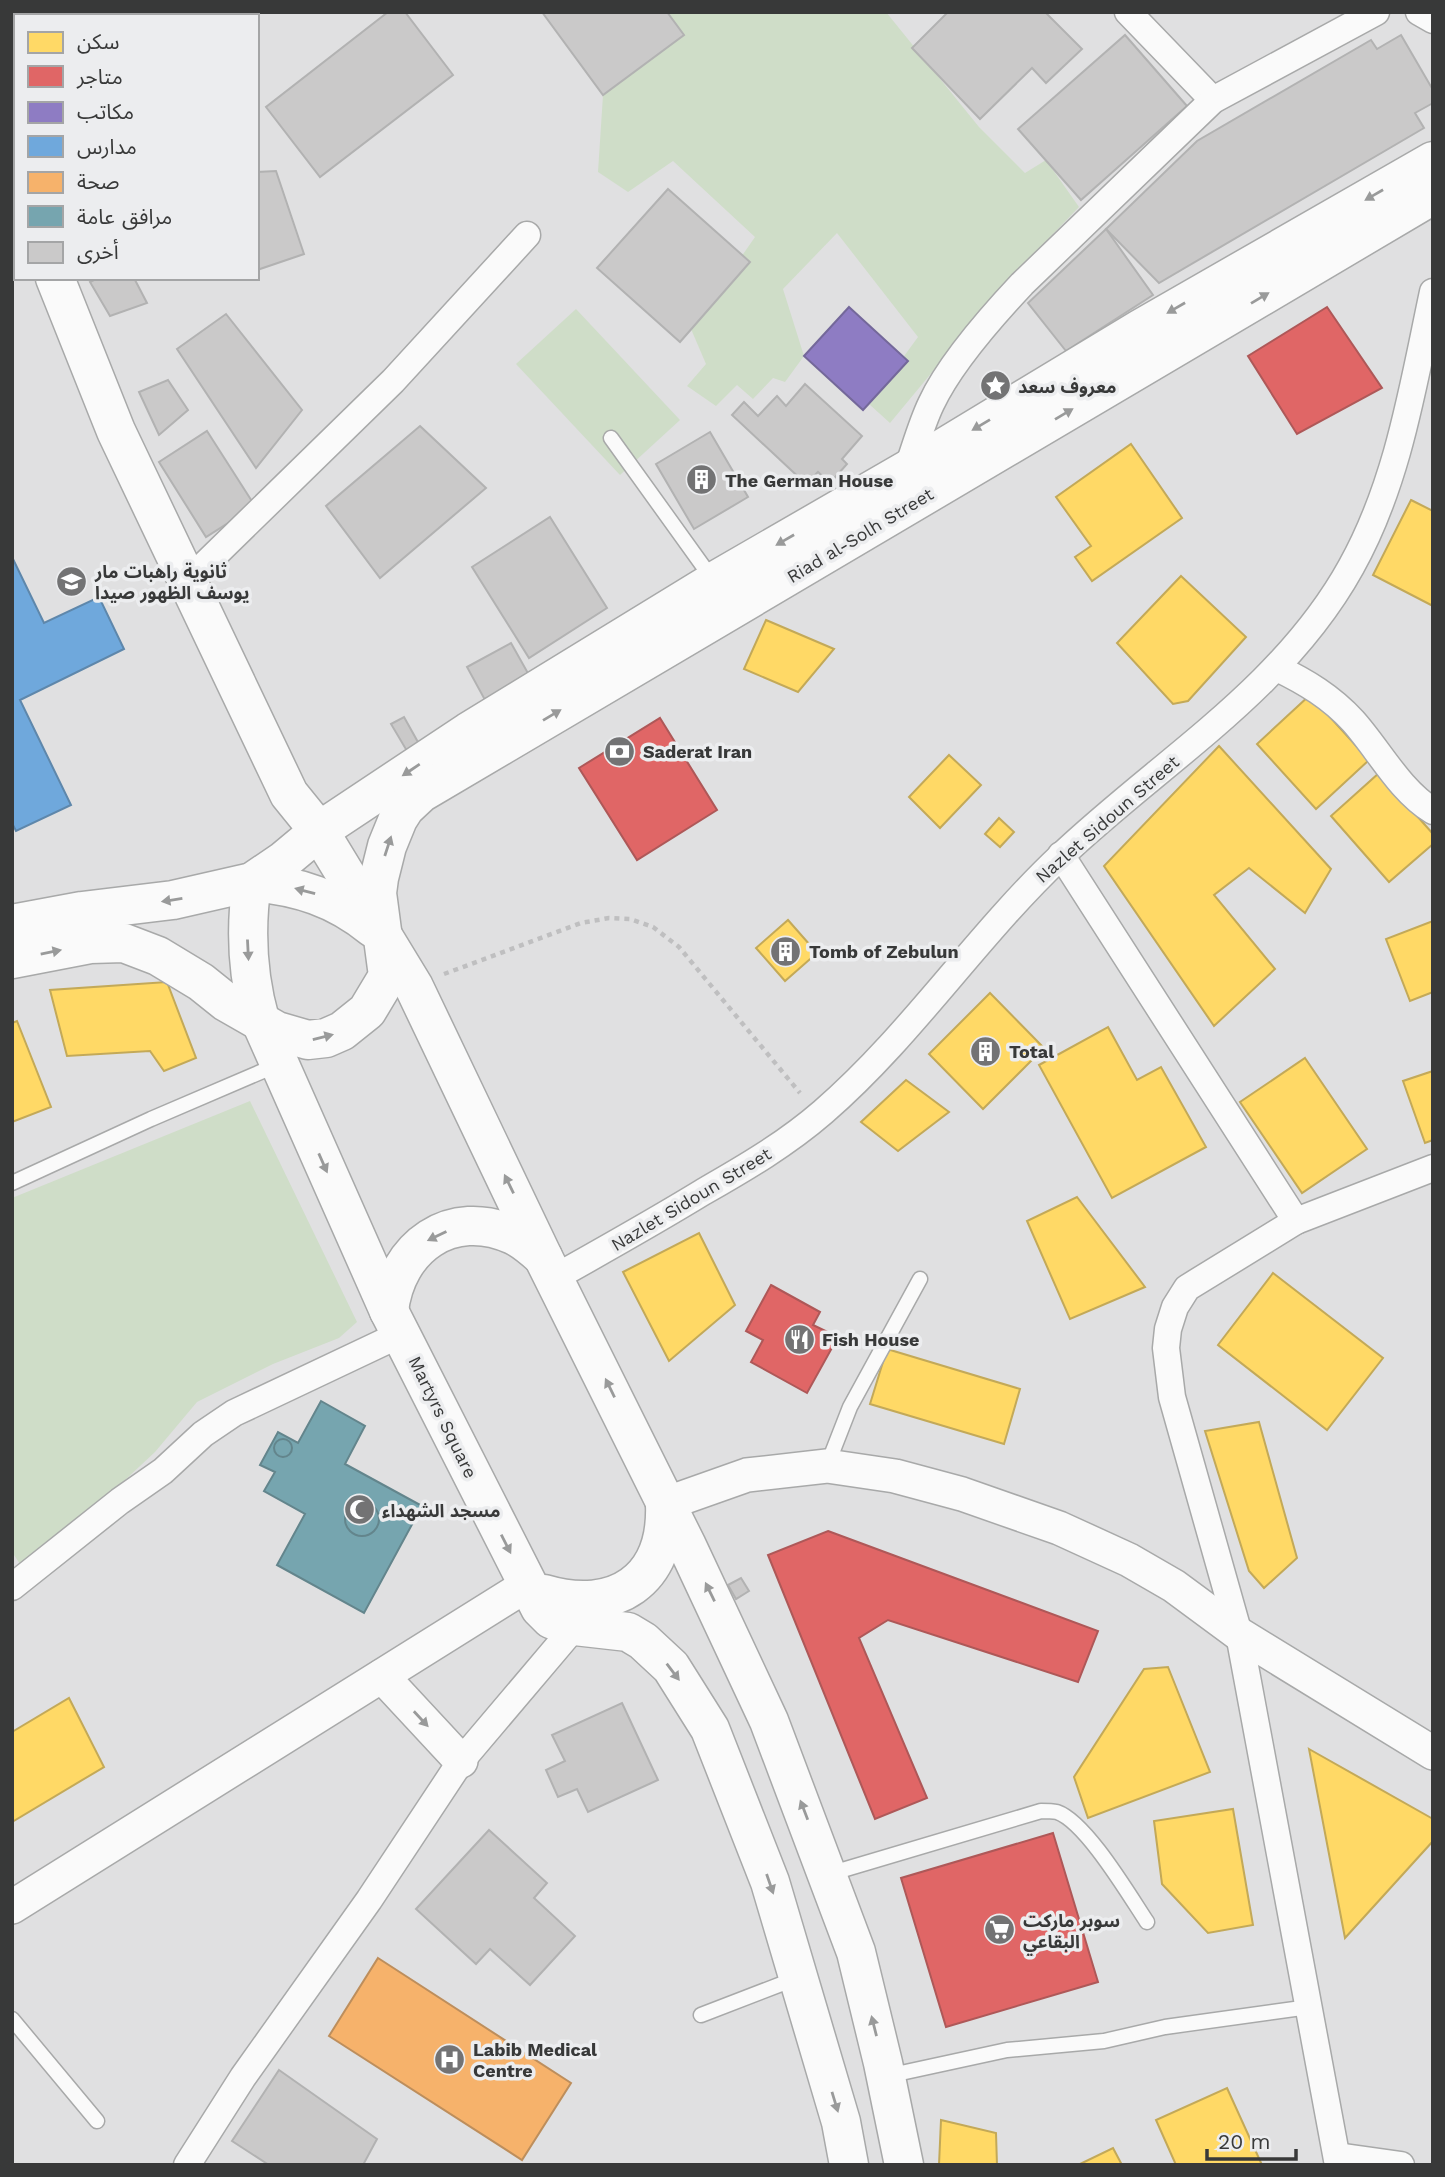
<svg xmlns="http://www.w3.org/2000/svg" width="1445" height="2177" font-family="'Work Sans','Noto Sans Arabic',sans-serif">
  <rect width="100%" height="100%" fill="#e0e0e1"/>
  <g fill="#cfddc8">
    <path d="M667,12H886L979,127L1025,173L1046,160L1079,207L1006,283L890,423L869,404L918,337L837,233L783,289L804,356L785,382L773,378L753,399L737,385L716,406L687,386L706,364L691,329L755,237L673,161L628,192L598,172L603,95Z"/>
    <path d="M576,309L680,420L620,475L516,364Z"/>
    <path d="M250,1101L357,1322L339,1338L273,1364L197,1402L155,1452L109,1495L20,1564L12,1552V1198Z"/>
  </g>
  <g fill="#ffd966" stroke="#c3a958" stroke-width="2">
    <path d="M1131,444L1182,518L1092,581L1075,557L1091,546L1056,497Z"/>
    <path d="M1411,500L1433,511V606L1373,575Z"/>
    <path d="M1181,576L1246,637L1188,701L1173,704L1117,643Z"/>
    <path d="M766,620L834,649L798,692L744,669Z"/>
    <path d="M1310,695L1369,760L1316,809L1257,744Z"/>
    <path d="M1219,746L1331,869L1305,913L1249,868L1214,895L1275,969L1214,1026L1104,866Z"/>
    <path d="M949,755L981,785L940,828L909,797Z"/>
    <path d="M1379,773L1433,834V844L1389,882L1331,816Z"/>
    <path d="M999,818L1014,832L1000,847L985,834Z"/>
    <path d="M788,920L817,953L785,981L756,948Z"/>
    <path d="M1433,921V992L1410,1001L1386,939Z"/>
    <path d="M167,982L196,1058L164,1071L150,1051L67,1056L50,990Z"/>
    <path d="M990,993L1044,1048L983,1109L929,1054Z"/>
    <path d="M17,1021L51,1107L12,1122V1023Z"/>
    <path d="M1108,1027L1137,1080L1161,1067L1206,1147L1112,1198L1039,1065Z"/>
    <path d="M1305,1058L1367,1149L1302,1193L1240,1102Z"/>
    <path d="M1433,1071V1140L1425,1143L1403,1081Z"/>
    <path d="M906,1080L949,1112L898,1151L861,1122Z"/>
    <path d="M1077,1197L1145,1287L1070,1319L1027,1221Z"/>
    <path d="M699,1233L735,1305L669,1361L623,1272Z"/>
    <path d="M1273,1273L1383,1358L1327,1430L1218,1345Z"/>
    <path d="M887,1349L1020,1389L1004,1444L870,1404Z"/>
    <path d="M1259,1422L1297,1558L1264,1588L1249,1571L1205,1431Z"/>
    <path d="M1168,1667L1210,1772L1088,1818L1074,1777L1144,1669Z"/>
    <path d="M69,1698L104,1767L12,1822V1732Z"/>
    <path d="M1309,1749L1433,1819V1841L1345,1938Z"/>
    <path d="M1233,1809L1253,1925L1208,1933L1162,1884L1154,1821Z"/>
    <path d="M1227,2088L1262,2165H1176L1156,2120Z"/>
    <path d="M941,2120L996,2133L997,2165H939Z"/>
    <path d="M1113,2148L1122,2165H1078Z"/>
  </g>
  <g fill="#e06666" stroke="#ae5858" stroke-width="2">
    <path d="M1327,307L1382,388L1297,434L1248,356Z"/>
    <path d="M660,718L717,810L637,860L579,768Z"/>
    <path d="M771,1285L820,1312L813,1325L838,1337L807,1393L751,1362L763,1340L746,1331Z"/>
    <path d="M828,1531L1098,1631L1078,1682L888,1620L859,1638L927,1798L875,1819L768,1555Z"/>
    <path d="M1053,1833L1098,1982L946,2027L901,1878Z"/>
  </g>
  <path fill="#8e7cc3" stroke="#74689a" stroke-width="2" d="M849,307L908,361L863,410L804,356Z"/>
  <path fill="#6fa8dc" stroke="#5e87ab" stroke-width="2" d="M12,557L44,623L99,597L124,649L20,700L71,805L16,831L12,823Z"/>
  <path fill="#f6b26b" stroke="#bd8e5c" stroke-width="2" d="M378,1958L571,2083L522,2160L329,2036Z"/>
  <g fill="#76a5af" stroke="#63858c" stroke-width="2">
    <path d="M321,1401L365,1426L345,1464L422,1506L364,1613L277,1565L305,1514L264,1491L275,1472L260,1465L278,1432L298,1443Z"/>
    <circle cx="283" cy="1448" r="9"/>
    <circle cx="362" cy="1519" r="17"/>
  </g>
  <g fill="#cac9c9" stroke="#b2b2b2" stroke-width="2">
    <path d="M12,12H83L84,16H16V44L12,36Z"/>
    <path d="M119,12H213L214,16H120Z"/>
    <path d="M388,12H405L453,75L320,177L266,107Z"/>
    <path d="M542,12H667L684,35L603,95Z"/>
    <path d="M948,12H1045L1082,49L1046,83L1032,68L980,119L912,48Z"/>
    <path d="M1125,35L1187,106L1081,200L1018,129Z"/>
    <path d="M1401,35L1433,90V103L1415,113L1424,128L1159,283L1106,229L1197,141L1371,40L1377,49Z"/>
    <path d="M276,171L304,254L257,270V172Z"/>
    <path d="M668,189L750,262L680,342L597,268Z"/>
    <path d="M1106,229L1153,295L1066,351L1028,303Z"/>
    <path d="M98,278H134L147,303L110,316L90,282Z"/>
    <path d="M226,314L302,410L256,468L177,349Z"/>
    <path d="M168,380L188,410L159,435L139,392Z"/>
    <path d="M805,384L862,436L842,459L847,464L830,483L818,472L806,484L732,415L744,402L758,416L777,396L786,406Z"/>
    <path d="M420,426L486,488L380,578L326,506Z"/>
    <path d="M207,431L255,506L206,537L159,462Z"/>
    <path d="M710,432L748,497L694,529L656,464Z"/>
    <path d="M550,517L607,608L529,658L472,567Z"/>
    <path d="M511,643L529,675L485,700L467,667Z"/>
    <path d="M404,717L419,744L407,751L391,724Z"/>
    <path d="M741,1578L749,1591L736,1599L728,1585Z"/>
    <path d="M622,1703L658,1780L588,1812L577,1789L558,1797L546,1770L565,1761L552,1735Z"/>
    <path d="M489,1830L547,1883L534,1898L575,1936L530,1985L490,1949L476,1964L416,1909Z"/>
    <path d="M279,2070L377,2139L363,2165H269L232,2141Z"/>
  </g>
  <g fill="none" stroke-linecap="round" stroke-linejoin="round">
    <defs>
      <g id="service">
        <path d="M611,438L713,580"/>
        <path d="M12,1183L151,1119L277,1065"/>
        <path d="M827,1466L850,1407L920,1279"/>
        <path d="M829,1874L1041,1811C1046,1811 1052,1811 1057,1812C1086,1822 1129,1895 1147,1922"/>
        <path d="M701,2015L797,1978"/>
        <path d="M12,2019L97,2121"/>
        <path d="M887,2076L1007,2050L1104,2041L1165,2027L1309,2007"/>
      </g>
      <g id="minor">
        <path d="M1128,12L1213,100"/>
        <path d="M1419,12L1433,20"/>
        <path d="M907,470C915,448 921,425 931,404C950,363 991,317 1022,284L1213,100L1376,12"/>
        <path d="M188,581L393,381L527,235"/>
        <path d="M1277,668C1306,682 1331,697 1353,721C1379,750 1399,790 1433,811"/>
        <path d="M1061,855L1296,1221"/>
        <path d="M554,1278C604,1250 654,1222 703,1192C745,1168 786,1144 823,1112C911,1036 976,936 1061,856C1160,762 1283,690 1351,567C1398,483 1413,386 1433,292"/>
        <path d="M12,1587L120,1501L163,1471L203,1434L234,1413L401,1334"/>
        <path d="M1337,2156L1401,2165"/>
        <path d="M187,2165L243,2077L369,1900L461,1761L566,1637L580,1613"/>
        <path d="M1338,2165L1239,1634L1172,1397L1166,1348L1168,1329L1175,1307L1187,1288L1296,1221L1433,1168"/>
      </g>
      <g id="tertiary">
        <path d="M665,1504L747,1475L827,1466L895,1476L962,1494L1059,1528L1129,1560L1174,1586L1239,1634L1433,1753"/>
        <path d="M382,1676L461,1761"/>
        <path d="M12,1907L527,1585"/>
      </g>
      <g id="primary">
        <path d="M12,170L16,179"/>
        <path d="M55,278L116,431L289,794L319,831L414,987L543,1257L687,1546L769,1721L856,1952L883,2063L904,2165"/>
        <path d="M12,924L82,911L173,900L252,882L283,861L319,831L468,732L713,582L907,470L1140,329L1433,161"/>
        <path d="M373,928C336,898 298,886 252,882C245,929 247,974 260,1020L389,1311L540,1608L551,1619L566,1625L628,1632L643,1641L671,1667L710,1729L770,1882L841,2122L849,2165"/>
        <path d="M12,959L90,944L124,943L158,956L201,982L226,1002L277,1031L308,1040L326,1038L342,1031L367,1011L388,976L377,893L379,878L387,846L398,819L405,808L421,793L1433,195"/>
        <path d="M389,1311C396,1247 451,1207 513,1235C524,1240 534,1249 543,1257"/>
        <path d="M544,1594C615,1615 668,1581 665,1504"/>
      </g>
    </defs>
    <use href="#service" stroke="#a8a9a9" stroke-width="17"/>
    <use href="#minor" stroke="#a8a9a9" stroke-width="29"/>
    <use href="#tertiary" stroke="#a8a9a9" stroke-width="36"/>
    <use href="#primary" stroke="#a8a9a9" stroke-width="41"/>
    <path stroke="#bfbfc0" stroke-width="4.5" stroke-dasharray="5 5" stroke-linecap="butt" d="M444,974L581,923L609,918L630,919L653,927L679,947L800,1093"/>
    <use href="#service" stroke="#fafafa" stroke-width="14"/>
    <use href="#minor" stroke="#fafafa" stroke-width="26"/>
    <use href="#tertiary" stroke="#fafafa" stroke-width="33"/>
    <use href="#primary" stroke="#fafafa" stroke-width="38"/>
  </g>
  <defs><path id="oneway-solid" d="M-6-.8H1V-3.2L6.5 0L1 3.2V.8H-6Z" transform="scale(1.75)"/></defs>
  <g fill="#999a9a">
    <use href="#oneway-solid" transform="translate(1374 195) rotate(150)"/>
    <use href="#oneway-solid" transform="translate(1260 298) rotate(-31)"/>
    <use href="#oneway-solid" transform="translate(1176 308) rotate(150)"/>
    <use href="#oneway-solid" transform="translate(1064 414) rotate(-31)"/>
    <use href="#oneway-solid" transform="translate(981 425) rotate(149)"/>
    <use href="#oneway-solid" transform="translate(785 540) rotate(150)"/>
    <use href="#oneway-solid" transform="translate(552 715) rotate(-31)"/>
    <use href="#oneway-solid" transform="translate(411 770) rotate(146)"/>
    <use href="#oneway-solid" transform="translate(388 846) rotate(-72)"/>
    <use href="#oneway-solid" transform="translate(305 891) rotate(-165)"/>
    <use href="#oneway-solid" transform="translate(172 900) rotate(171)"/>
    <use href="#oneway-solid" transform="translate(248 950) rotate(87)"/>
    <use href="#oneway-solid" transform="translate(51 952) rotate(-11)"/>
    <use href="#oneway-solid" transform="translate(323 1037) rotate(-14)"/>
    <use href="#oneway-solid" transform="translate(323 1163) rotate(66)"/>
    <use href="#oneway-solid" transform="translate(509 1184) rotate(-116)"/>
    <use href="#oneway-solid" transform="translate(437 1236) rotate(154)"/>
    <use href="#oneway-solid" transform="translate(610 1388) rotate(-116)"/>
    <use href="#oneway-solid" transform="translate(506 1544) rotate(63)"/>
    <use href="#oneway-solid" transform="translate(710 1592) rotate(-116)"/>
    <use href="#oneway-solid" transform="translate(673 1672) rotate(53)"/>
    <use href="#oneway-solid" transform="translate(421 1719) rotate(47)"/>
    <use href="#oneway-solid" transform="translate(804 1810) rotate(-111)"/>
    <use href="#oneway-solid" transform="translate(770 1884) rotate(71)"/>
    <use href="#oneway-solid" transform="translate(874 2026) rotate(-104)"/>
    <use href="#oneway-solid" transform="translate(835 2102) rotate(73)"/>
  </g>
  <defs>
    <symbol id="sight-disc" viewBox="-11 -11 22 22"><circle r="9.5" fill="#737374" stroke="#ecedef"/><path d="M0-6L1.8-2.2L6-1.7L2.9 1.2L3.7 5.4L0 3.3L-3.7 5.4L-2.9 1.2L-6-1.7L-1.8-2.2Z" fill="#fff"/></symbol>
    <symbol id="building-disc" viewBox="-11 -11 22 22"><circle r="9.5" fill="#737374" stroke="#ecedef"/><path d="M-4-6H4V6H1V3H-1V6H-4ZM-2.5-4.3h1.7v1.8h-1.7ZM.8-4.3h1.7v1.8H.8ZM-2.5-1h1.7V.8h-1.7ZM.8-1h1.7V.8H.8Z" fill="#fff"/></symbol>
    <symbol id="school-disc" viewBox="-11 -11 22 22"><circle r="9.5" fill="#737374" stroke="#ecedef"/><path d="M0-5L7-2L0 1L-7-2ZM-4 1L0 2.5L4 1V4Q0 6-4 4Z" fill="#fff"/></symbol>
    <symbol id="bank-disc" viewBox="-11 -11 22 22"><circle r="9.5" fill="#737374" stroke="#ecedef"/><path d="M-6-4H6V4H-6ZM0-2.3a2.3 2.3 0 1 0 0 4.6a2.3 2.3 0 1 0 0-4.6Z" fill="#fff"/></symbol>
    <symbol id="restaurant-disc" viewBox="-11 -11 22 22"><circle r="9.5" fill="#737374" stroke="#ecedef"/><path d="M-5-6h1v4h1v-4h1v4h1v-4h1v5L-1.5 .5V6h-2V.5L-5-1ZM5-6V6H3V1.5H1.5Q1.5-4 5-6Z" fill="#fff"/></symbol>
    <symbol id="mosque-disc" viewBox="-11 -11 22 22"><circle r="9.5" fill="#737374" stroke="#ecedef"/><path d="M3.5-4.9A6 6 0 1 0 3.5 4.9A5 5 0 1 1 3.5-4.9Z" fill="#fff"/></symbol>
    <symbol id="supermarket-disc" viewBox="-11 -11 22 22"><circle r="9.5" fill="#737374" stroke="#ecedef"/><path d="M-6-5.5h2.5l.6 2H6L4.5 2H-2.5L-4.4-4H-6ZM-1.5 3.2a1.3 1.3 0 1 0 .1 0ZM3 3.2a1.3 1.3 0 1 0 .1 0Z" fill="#fff"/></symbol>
    <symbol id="hospital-disc" viewBox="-11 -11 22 22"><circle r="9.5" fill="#737374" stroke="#ecedef"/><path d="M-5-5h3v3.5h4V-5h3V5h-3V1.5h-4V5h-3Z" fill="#fff"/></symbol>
  </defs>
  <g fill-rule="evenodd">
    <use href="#sight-disc" x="978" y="368" width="35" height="35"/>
    <use href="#building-disc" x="684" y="462" width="35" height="35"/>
    <use href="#school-disc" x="54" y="564" width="35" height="35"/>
    <use href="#bank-disc" x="602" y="734" width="35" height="35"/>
    <use href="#building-disc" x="768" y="934" width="35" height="35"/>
    <use href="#building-disc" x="968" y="1034" width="35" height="35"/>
    <use href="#restaurant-disc" x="782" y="1322" width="35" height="35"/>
    <use href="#mosque-disc" x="342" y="1492" width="35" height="35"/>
    <use href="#supermarket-disc" x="982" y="1912" width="35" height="35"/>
    <use href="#hospital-disc" x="432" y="2042" width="35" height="35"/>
  </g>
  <g text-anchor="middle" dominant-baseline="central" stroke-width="7" stroke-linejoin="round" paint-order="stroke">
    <g font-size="18" font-weight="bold" fill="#383939" stroke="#ecedef" text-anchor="start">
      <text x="1018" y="386">معروف سعد</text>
      <text x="725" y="480">The German House</text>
      <text x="95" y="571">ثانوية راهبات مار<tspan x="95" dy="21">يوسف الظهور صيدا</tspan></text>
      <text x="643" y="751">Saderat Iran</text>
      <text x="809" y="951">Tomb of Zebulun</text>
      <text x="1009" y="1051">Total</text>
      <text x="822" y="1339">Fish House</text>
      <text x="382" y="1510">مسجد الشهداء</text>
      <text x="1023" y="1920">سوبر ماركت<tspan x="1023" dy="21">البقاعي</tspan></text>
      <text x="473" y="2049">Labib Medical<tspan x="473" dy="21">Centre</tspan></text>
    </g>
    <g font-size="18" fill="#383939" stroke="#ecedef">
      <text transform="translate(860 535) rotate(-31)">Riad al-Solh Street</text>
      <text transform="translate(1107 819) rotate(-41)">Nazlet Sidoun Street</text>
      <text transform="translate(691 1199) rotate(-31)">Nazlet Sidoun Street</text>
      <text transform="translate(443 1417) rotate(64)">Martyrs Square</text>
    </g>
  </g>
  <rect width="1445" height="2177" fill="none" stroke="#383939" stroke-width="28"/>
  <rect x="14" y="14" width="245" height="266" fill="#ecedef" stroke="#a4a5a6" stroke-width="2"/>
  <rect x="28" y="32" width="35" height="21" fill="#ffd966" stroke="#a4a5a6" stroke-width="2"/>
  <text x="77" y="49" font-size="21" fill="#383939">سكن</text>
  <rect x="28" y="66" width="35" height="21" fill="#e06666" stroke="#a4a5a6" stroke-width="2"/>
  <text x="77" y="84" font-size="21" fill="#383939">متاجر</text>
  <rect x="28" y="102" width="35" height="21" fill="#8e7cc3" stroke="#a4a5a6" stroke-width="2"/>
  <text x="77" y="119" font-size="21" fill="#383939">مكاتب</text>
  <rect x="28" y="136" width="35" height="21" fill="#6fa8dc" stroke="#a4a5a6" stroke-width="2"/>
  <text x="77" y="154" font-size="21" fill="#383939">مدارس</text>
  <rect x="28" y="172" width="35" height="21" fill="#f6b26b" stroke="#a4a5a6" stroke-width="2"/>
  <text x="77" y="189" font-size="21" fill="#383939">صحة</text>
  <rect x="28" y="206" width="35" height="21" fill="#76a5af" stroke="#a4a5a6" stroke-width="2"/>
  <text x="77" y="224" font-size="21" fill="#383939">مرافق عامة</text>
  <rect x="28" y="242" width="35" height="21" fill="#cac9c9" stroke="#a4a5a6" stroke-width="2"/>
  <text x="77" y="259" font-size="21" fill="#383939">أخرى</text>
  <path d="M1207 2149v10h89v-10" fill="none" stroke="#383939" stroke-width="3.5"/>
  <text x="1218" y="2149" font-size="21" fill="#383939" stroke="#ecedef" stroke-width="5" paint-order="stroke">20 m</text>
</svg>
